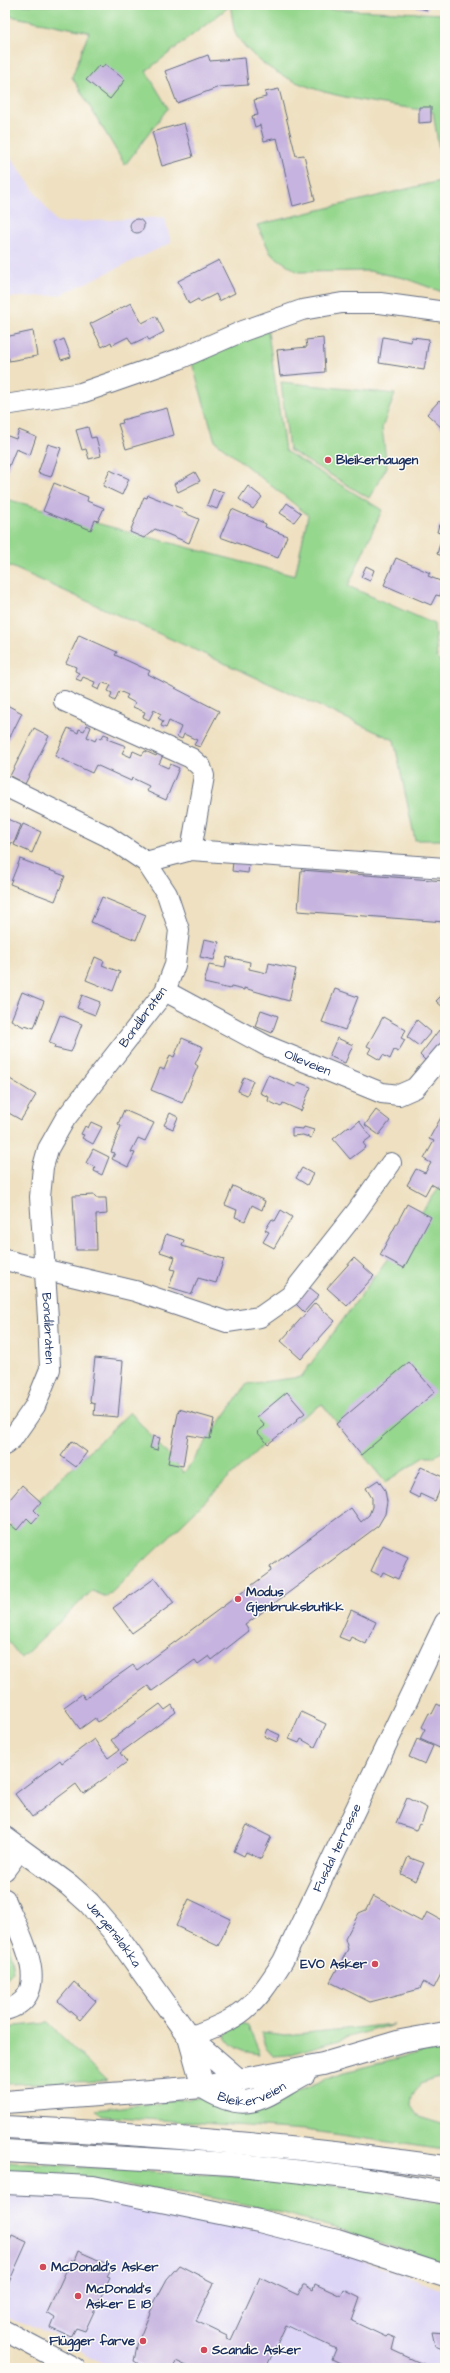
<svg xmlns="http://www.w3.org/2000/svg" width="450" height="2373" font-family="'Architects Daughter',sans-serif">
  <rect width="100%" height="100%" fill="#fdfcf7"/>
  <filter id="ink" filterUnits="userSpaceOnUse"><feTurbulence type="fractalNoise" baseFrequency=".025" numOctaves="2"/><feDisplacementMap in="SourceGraphic" scale="8" xChannelSelector="R" yChannelSelector="G"/><feConvolveMatrix kernelMatrix="1 2 1 2 8 2 1 2 1" color-interpolation-filters="sRGB"/></filter>
  <filter id="wash" filterUnits="userSpaceOnUse"><feTurbulence type="fractalNoise" baseFrequency=".012" numOctaves="4" result="noise"/><feDisplacementMap in="SourceGraphic" scale="16" xChannelSelector="R" yChannelSelector="G"/><feGaussianBlur stdDeviation="0.9" result="paint"/><feColorMatrix in="noise" values="0 0 0 0 0 0 0 0 0 0 0 0 0 0 0 0 0 1.4 0 .05"/><feComposite in="paint" operator="in"/></filter>
  <g filter="url(#wash)">
    <rect width="100%" height="100%" fill="#eee0c0"/>
    <g fill="#ddd5f6">
      <path d="M5,149L57,223L165,217L171,243L60,295L5,298Z"/>
      <path d="M5,2191L80,2193L317,2243L445,2291V2368H111L51,2334L5,2316Z"/>
    </g>
    <g fill="#96d78e" stroke="#588376">
      <path d="M11,5H227L445,14V293L404,278L369,271L298,272L271,254L257,225L444,180L433,112C367,100 282,97 238,38C232,31 233,15 230,6L146,71L168,108L125,165L72,77L89,32L5,15Z"/>
      <path d="M267,325L285,451L382,510L348,586L434,624L437,658L445,666V840H415L394,740L5,564L6,499L295,576L308,515L215,441L190,356Z"/>
      <path d="M281,382L395,394L382,428L387,467L369,498L289,450Z"/>
      <path d="M445,1180V1450L433,1457H425L385,1482L322,1404L270,1438L107,1597L92,1591L21,1658L5,1637V1532L130,1412L184,1473L247,1384L301,1377Z"/>
      <path d="M5,1918L13,1971L5,1980Z"/>
      <path d="M48,2023L107,2081L5,2084V2027Z"/>
      <path d="M240,2023L248,2025L260,2054C245,2052 233,2050 225,2036L233,2026Z"/>
      <path d="M394,2024L287,2055L274,2056L265,2046L261,2032L286,2035Z"/>
      <path d="M445,2046V2076L420,2084L412,2097L411,2105L419,2117L445,2125V2150L305,2130L102,2116L96,2110L206,2097L216,2107L228,2111H249L341,2073Z"/>
      <path d="M5,2162L304,2181L445,2203V2264C373,2240 299,2214 224,2200C152,2186 78,2181 5,2173Z"/>
    </g>
    <g id="blocks">
      <g fill="#c6b3df">
        <path d="M409,5H429L427,10Z"/>
        <path d="M208,55L210,61L245,58L248,85L219,87L177,103L165,71Z"/>
        <path d="M105,64L125,80L110,99L86,80L99,65L102,68Z"/>
        <path d="M279,89L296,156L304,155L315,200L293,206L277,138L264,141L260,125L255,127L252,116L258,115L254,100L266,97L265,92Z"/>
        <path d="M419,107H431V122L419,123Z"/>
        <path d="M184,123L193,157L162,166L152,132Z"/>
        <circle cx="137" cy="226" r="7"/>
        <path d="M219,260L235,293L219,301L216,294L200,302L198,299L189,304L178,281Z"/>
        <path d="M131,303L142,323L156,316L164,332L149,340L147,337L132,344L128,337L112,345L111,342L102,347L90,324Z"/>
        <path d="M33,331L37,356L9,361V358L5,359V337Z"/>
        <path d="M383,337L411,342L412,337L429,339L424,370L379,363Z"/>
        <path d="M323,338L325,372L280,376L277,350L307,347L306,340Z"/>
        <path d="M64,339L71,357L61,360L55,343Z"/>
        <path d="M439,401L445,407V427L443,429L427,414Z"/>
        <path d="M167,408L174,435L126,449L118,424L123,423L122,420Z"/>
        <path d="M88,427L91,438L96,437L101,456L89,459L86,449L82,450L76,430Z"/>
        <path d="M19,430L36,437L30,455L16,449L5,476V435L16,439Z"/>
        <path d="M48,444L61,448L51,477L38,473Z"/>
        <path d="M110,470L129,479L122,495L103,486Z"/>
        <path d="M195,472L200,481L178,492L174,484Z"/>
        <path d="M54,483L88,497L87,501L104,508L98,521L95,520L91,530L43,511Z"/>
        <path d="M248,486L262,497L253,509L239,499Z"/>
        <path d="M213,489L224,492L217,509L207,505Z"/>
        <path d="M148,495L183,509L182,512L199,519L189,543L155,529L144,538L130,532L144,497L147,498Z"/>
        <path d="M287,503L301,513L294,522L280,513Z"/>
        <path d="M232,509L266,524L265,527L287,536L278,558L220,537Z"/>
        <path d="M439,525L445,527V535L437,532Z"/>
        <path d="M442,537L445,538V557L437,554Z"/>
        <path d="M396,558L430,573L428,576L445,583L440,596L436,595L431,605L384,585Z"/>
        <path d="M366,566L374,570L370,581L361,577Z"/>
        <path d="M79,635L117,652L115,655L150,671L148,674L219,711L200,747L194,745L197,740L184,734L182,739L177,737L181,727L169,721L166,728L161,726L163,721L158,718L161,714L154,710L149,720L143,717L145,712L133,707L135,703L126,698L128,695L119,691L115,701L110,698L112,693L108,691L111,685L102,683L99,690L93,687L95,682L83,677L81,681L76,679L79,673L75,671L76,667L66,663Z"/>
        <path d="M5,704L22,713L5,747Z"/>
        <path d="M87,725L91,727L87,737L95,741L97,737L101,739L104,734L109,736L107,739L126,746L122,753L131,757L133,751L142,755L145,751L156,756L159,751L164,753L159,764L168,768L170,764L179,768L166,800L146,791L149,786L132,778L131,781L96,765L92,773L55,756L68,728L78,733L79,729L84,731Z"/>
        <path d="M34,728L49,736L25,784L10,776Z"/>
        <path d="M5,818L21,825L14,843L12,842L10,846L5,844Z"/>
        <path d="M23,824L41,832L32,853L14,845Z"/>
        <path d="M20,859L65,876L55,901L10,884Z"/>
        <path d="M233,862L249,864L248,873L232,871Z"/>
        <path d="M301,870L445,881V922L298,911Z"/>
        <path d="M102,897L146,915L136,940L91,922Z"/>
        <path d="M204,939L219,942L214,960L200,957Z"/>
        <path d="M95,957L104,961L102,965L120,972L113,991L86,980Z"/>
        <path d="M227,957L250,962L249,969L267,973L269,963L296,969L289,1001L244,988V990L231,987L230,989L204,983L209,965L225,968Z"/>
        <path d="M335,989L358,997L345,1030L322,1022Z"/>
        <path d="M22,992L44,1001L34,1028L25,1025L24,1027L11,1020Z"/>
        <path d="M445,992V1009L436,1001Z"/>
        <path d="M82,995L100,1002L95,1015L77,1008Z"/>
        <path d="M261,1010L278,1016L272,1033L255,1026Z"/>
        <path d="M60,1015L82,1024L71,1052L54,1048L55,1045L49,1043Z"/>
        <path d="M383,1017L406,1030L401,1038L405,1040L398,1052L394,1050L390,1059L383,1055L380,1060L368,1053L371,1048L367,1046Z"/>
        <path d="M417,1020L431,1032L419,1046L407,1037Z"/>
        <path d="M439,1030L445,1035V1038L426,1061L420,1055Z"/>
        <path d="M182,1038L203,1047L195,1064L198,1066L182,1103L151,1090L160,1068L164,1070L170,1055L174,1057Z"/>
        <path d="M337,1038L353,1045L345,1063L329,1056Z"/>
        <path d="M268,1075L296,1087L298,1082L311,1087L301,1111L283,1103L281,1107L268,1101L269,1097L260,1093Z"/>
        <path d="M5,1076L36,1095L21,1120L7,1112L8,1110L5,1108Z"/>
        <path d="M244,1077L253,1081L247,1095L238,1091Z"/>
        <path d="M124,1110L154,1123L145,1141L138,1138L131,1152L135,1153L128,1167L112,1159L115,1153L111,1152L121,1126L118,1124Z"/>
        <path d="M376,1110L390,1121L379,1135L365,1125Z"/>
        <path d="M444,1112L445,1192L431,1184L425,1195L407,1185L416,1169L425,1173L431,1163L424,1159L434,1141L429,1139Z"/>
        <path d="M170,1113L178,1117L173,1129L164,1125Z"/>
        <path d="M359,1121L371,1137L363,1143L366,1147L350,1159L333,1139L349,1126L351,1128Z"/>
        <path d="M91,1122L102,1127L93,1144L82,1138L84,1135L81,1134L85,1126L88,1128Z"/>
        <path d="M304,1127L314,1130L311,1138L303,1135L292,1136V1128L303,1129Z"/>
        <path d="M93,1149L109,1157L102,1175L94,1171L95,1167L86,1163Z"/>
        <path d="M302,1168L313,1174L307,1185L296,1178Z"/>
        <path d="M233,1186L265,1201L262,1210L252,1205L245,1221L235,1217L237,1210L225,1205Z"/>
        <path d="M95,1195L96,1198H106L107,1214L96,1215L97,1250H76L73,1196Z"/>
        <path d="M407,1204L431,1217L404,1268L380,1255Z"/>
        <path d="M281,1210L292,1217L274,1248L263,1242L269,1232L265,1230L272,1219L275,1221Z"/>
        <path d="M166,1234L184,1240L182,1246L224,1259L216,1283L198,1278L192,1294L169,1287L175,1270L171,1269L175,1257L160,1252Z"/>
        <path d="M354,1258L374,1276L347,1306L327,1288Z"/>
        <path d="M309,1287L319,1295L304,1312L295,1303Z"/>
        <path d="M315,1303L335,1321L301,1359L281,1341Z"/>
        <path d="M95,1358L123,1361L118,1417L94,1415L95,1404L91,1403L90,1400Z"/>
        <path d="M409,1362L435,1392L361,1455L336,1424Z"/>
        <path d="M287,1392L305,1413L296,1420L297,1421L268,1444L257,1432L265,1426L257,1417Z"/>
        <path d="M179,1409L214,1419L210,1439L188,1435L183,1466L168,1463Z"/>
        <path d="M153,1436L160,1438L157,1450L150,1448Z"/>
        <path d="M72,1441L87,1452L76,1467L61,1456Z"/>
        <path d="M421,1467L445,1478L435,1501L420,1494L419,1498L409,1493Z"/>
        <path d="M378,1480L385,1490L387,1502L385,1514L378,1526L245,1625L249,1631L212,1660L209,1656L198,1664L195,1660L152,1691L148,1686L98,1722L95,1718L80,1729L64,1707L82,1694L85,1699L133,1665L137,1670L271,1571L270,1567L351,1508L361,1522L369,1515L372,1507V1498L366,1488Z"/>
        <path d="M22,1485L41,1502L34,1510L39,1515L32,1523L27,1518L17,1530L5,1520V1505Z"/>
        <path d="M383,1545L408,1557L398,1579L383,1572L381,1576L371,1571Z"/>
        <path d="M155,1578L174,1603L132,1633L113,1608Z"/>
        <path d="M351,1610L376,1622L366,1644L351,1637L349,1641L339,1637Z"/>
        <path d="M160,1704L165,1710L172,1705L176,1712L120,1753L127,1762L83,1794L76,1784L32,1817L15,1794L60,1760L62,1763L94,1739L108,1758L119,1750L111,1740Z"/>
        <path d="M437,1704L445,1708L444,1750L420,1739L425,1729L422,1727L429,1713L432,1714Z"/>
        <path d="M301,1712L326,1724L315,1747L301,1739L299,1743L289,1739Z"/>
        <path d="M267,1729L280,1735L277,1742L264,1736Z"/>
        <path d="M417,1739L433,1746L425,1764L409,1757Z"/>
        <path d="M407,1798L427,1808L421,1825L419,1824L416,1830L396,1823Z"/>
        <path d="M247,1825L271,1837L261,1859L246,1852L244,1856L234,1851Z"/>
        <path d="M408,1857L424,1863L416,1881L401,1874Z"/>
        <path d="M373,1896L422,1922L427,1912L445,1922V1973L442,1972L434,1988L423,1982L420,1989L370,2002L330,1982L348,1949L345,1939L359,1913L366,1910Z"/>
        <path d="M189,1899L231,1919L218,1946L176,1926Z"/>
        <path d="M74,1982L96,2001L80,2020L58,2001Z"/>
        <path d="M12,2235L27,2242L5,2291V2244H8Z"/>
        <path d="M78,2251L105,2263L110,2271L107,2276L110,2277L85,2331L76,2328L71,2337L51,2328L55,2318L47,2313L71,2260L74,2261Z"/>
        <path d="M179,2265L214,2283L196,2321L227,2336L226,2338L231,2340L260,2277L298,2295L303,2285H305L313,2290L315,2284L341,2296L344,2290L360,2298L352,2321L386,2337L388,2335L395,2338L392,2350L427,2366L350,2368L332,2359L336,2349L286,2325L266,2368H191L176,2361L173,2368H146L134,2361L138,2342L154,2303L167,2279Z"/>
        <path d="M432,2332L445,2333V2350L435,2346Z"/>
      </g>
    </g>
  </g>
  <g filter="url(#ink)">
    <use href="#blocks" fill-opacity="0" stroke="#656d80" stroke-width="1"/>
    <g fill="none" stroke-linecap="round" stroke-linejoin="round">
      <defs>
        <g id="minor">
          <path d="M5,405L81,393L179,359L243,331L302,310L342,303H380L445,312"/>
          <path d="M64,701L191,758L201,767L204,776L191,850"/>
          <path id="s1" d="M5,786L107,836L146,862L167,894L179,930L175,965L165,991L65,1119L48,1149L43,1167L40,1197L48,1318L50,1369L35,1406L12,1439L5,1445"/>
          <path d="M146,862L191,850L445,868"/>
          <path id="s2" d="M165,991L267,1046L382,1093L399,1095L415,1088L445,1053"/>
          <path d="M5,1260L135,1291L227,1322L260,1317L290,1296L357,1211L391,1163"/>
          <path d="M5,1870L20,1850"/>
          <path d="M5,1899C18,1931 58,1996 5,2010"/>
          <path id="s3" d="M189,2037C242,2018 253,2009 283,1961L445,1622"/>
          <path d="M5,2331L75,2368"/>
        </g>
        <g id="tertiary">
          <path id="s4" d="M5,1838L69,1885L89,1903L114,1932L189,2037L239,2080"/>
          <path d="M189,2037L203,2087"/>
          <path d="M203,2087L323,2064L401,2041L445,2033"/>
          <path id="s5" d="M203,2087C248,2116 262,2097 304,2074"/>
        </g>
        <g id="motorway">
          <path d="M5,2102L203,2087"/>
          <path d="M5,2127C152,2134 299,2146 445,2167"/>
          <path d="M5,2151L232,2164L355,2178L445,2193"/>
          <path d="M5,2183L93,2187L259,2221L337,2241L445,2276"/>
        </g>
      </defs>
      <use href="#minor" stroke="#656d80" stroke-width="22"/>
      <use href="#tertiary" stroke="#656d80" stroke-width="24"/>
      <use href="#motorway" stroke="#656d80" stroke-width="24"/>
      <use href="#minor" stroke="#fff" stroke-width="20"/>
      <use href="#tertiary" stroke="#fff" stroke-width="22"/>
      <use href="#motorway" stroke="#fff" stroke-width="22"/>
    </g>
  </g>
  <g fill="#d1495b" stroke="#fdfcf7" stroke-width="1.5">
    <circle cx="328" cy="460" r="4"/>
    <circle cx="238" cy="1599" r="4"/>
    <circle cx="375" cy="1964" r="4"/>
    <circle cx="43" cy="2267" r="4"/>
    <circle cx="78" cy="2296" r="4"/>
    <circle cx="143" cy="2341" r="4"/>
    <circle cx="204" cy="2350" r="4"/>
  </g>
  <g text-anchor="middle" dominant-baseline="central" stroke-width="3" stroke-linejoin="round" paint-order="stroke">
    <g font-size="13" font-weight="bold" fill="#1b2f5e" stroke="#fdfcf7" text-anchor="start">
      <text x="336" y="460">Bleikerhaugen</text>
      <text x="246" y="1592">Modus<tspan x="246" dy="15">Gjenbruksbutikk</tspan></text>
      <text x="367" y="1964" text-anchor="end">EVO Asker</text>
      <text x="51" y="2267">McDonald's Asker</text>
      <text x="86" y="2289">McDonald's<tspan x="86" dy="15">Asker E 18</tspan></text>
      <text x="135" y="2341" text-anchor="end">Flügger farve</text>
      <text x="212" y="2350">Scandic Asker</text>
    </g>
    <g font-size="13" fill="#1b2f5e" stroke="#fdfcf7">
      <text transform="translate(143 1017) rotate(-54)">Bondibråten</text>
      <text stroke="none"><textPath href="#s2" startOffset="160">Olleveien</textPath></text>
      <text stroke="none"><textPath href="#s1" startOffset="677">Bondibråten</textPath></text>
      <text stroke="none"><textPath href="#s3" startOffset="250">Fusdal terrasse</textPath></text>
      <text stroke="none"><textPath href="#s4" startOffset="146">Jørgensløkka</textPath></text>
      <text stroke="none"><textPath href="#s5" startOffset="53">Bleikerveien</textPath></text>
    </g>
  </g>
  <rect width="450" height="2373" fill="none" stroke="#fdfcf7" stroke-width="20"/>
</svg>
